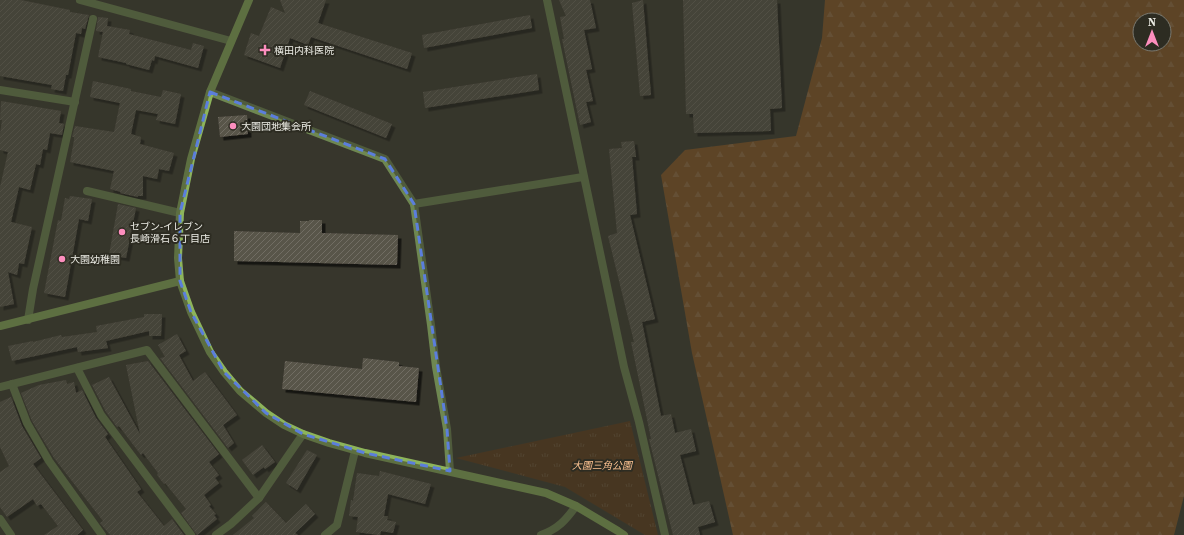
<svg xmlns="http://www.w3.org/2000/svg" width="1184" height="535" font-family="'Source Serif 4','Noto Sans JP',serif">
  <defs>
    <pattern id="grass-tufts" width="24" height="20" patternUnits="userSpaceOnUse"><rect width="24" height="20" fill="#5b3715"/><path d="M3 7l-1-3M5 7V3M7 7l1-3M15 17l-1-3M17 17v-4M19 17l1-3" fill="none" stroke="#735437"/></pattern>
    <pattern id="forest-firs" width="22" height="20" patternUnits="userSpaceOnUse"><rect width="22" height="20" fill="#8c5520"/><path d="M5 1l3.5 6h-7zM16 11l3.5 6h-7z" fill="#9c6e40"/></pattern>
    <pattern id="building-hatch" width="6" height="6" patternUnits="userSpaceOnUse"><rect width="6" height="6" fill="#59544a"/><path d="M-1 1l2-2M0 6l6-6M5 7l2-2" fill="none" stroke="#716d64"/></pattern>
    <filter id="shadow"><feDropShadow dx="3.5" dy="3.5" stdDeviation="0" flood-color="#0009"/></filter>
  </defs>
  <rect width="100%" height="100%" fill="#37362c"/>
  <path fill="url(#grass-tufts)" d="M630,421L658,535H645L565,487L456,458Z"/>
  <path fill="url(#forest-firs)" fill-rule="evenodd" d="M825,0H1184V496L1174,535H733L692,353L661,175L685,150L796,136L822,38ZM1140,20H1164V44H1140Z"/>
  <g fill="url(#building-hatch)" filter="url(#shadow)">
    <path d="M0,0H21L70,10V12L89,15L85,29L82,28L81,34L76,33L68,75H66L63,91L51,89L52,85L0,76Z"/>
    <path d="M280,0H326L318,23L412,53L407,69L311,37L308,45L290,38L280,68L244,55L251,33L259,36L271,7L285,13Z"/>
    <path d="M559,0H590L596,28L584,30L592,69L586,70L593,101L586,102L591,122L580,125L562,39H564L560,17L566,16Z"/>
    <path d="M643,0L651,95L640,96L632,3Z"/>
    <path d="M683,0H777L782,108L770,109L771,131L694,133L693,114H686Z"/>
    <path d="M530,15L532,28L424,48L422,35Z"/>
    <path d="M98,17L108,18L107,26L130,30L129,34L191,50L193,43L204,46L198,68L155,56L154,61L152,60L149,70L126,64V63L98,57L103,32L96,31Z"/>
    <path d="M537,74L539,90L425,108L423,92Z"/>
    <path d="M93,81L131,89V91L161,97L163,90L181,94L175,124L156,120L158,114L136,110L131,134L141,137L140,144L174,153L169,171L159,169L157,179L143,176V196H138V197L120,193L121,192L110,189L114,171L70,162L74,140V137H72L75,126L114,132L120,103L90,97Z"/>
    <path d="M310,91L392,124L386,138L304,105Z"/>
    <path d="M1,101L61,111L59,123L64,124L62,135L50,133L47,150L43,149L40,165L36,164L30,190L19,187L11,222L32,227L24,264L19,263L17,275L8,272L14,304L0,307V187L8,152L0,150V134L2,120H0Z"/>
    <path d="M247,115L248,134L220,137L218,117Z"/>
    <path d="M634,141L636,157H632L637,214L630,215L655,319L642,322L661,416L671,414L675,433L691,429L696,451L680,455L693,505L709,501L715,522L698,527L700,535H673L649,439H651L647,419L631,342H634L608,236L617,233L609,149L622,148L621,142Z"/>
    <path d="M70,196L92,199L88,221L79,219L65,297L44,293L58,220L61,221L65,198L69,199Z"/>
    <path d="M118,204L136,208L126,258L109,255Z"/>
    <path d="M309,220H322V233L398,235L397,265L234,261V231L300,233V221H309Z"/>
    <path d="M144,314H162L161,336H149V331L106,341L108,348L78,352L77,347L12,361L8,346L33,341V342L61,335L62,337L97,332L96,326L144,317Z"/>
    <path d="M177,334L186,351L179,355L193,381L205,372L237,415L223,425L234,443L228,448L160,358L165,357L158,345Z"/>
    <path d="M363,358L399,362V366L419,368L416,402L282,389L285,361L362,369Z"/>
    <path d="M148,361L219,454L209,462L219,475L215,478L219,483L204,495L211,505L209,506L216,514L214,515L217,519L197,535L181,513L186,509L165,483L164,484L157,475L158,473L143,453L141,455L119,426L117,427L106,412L92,385L109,377L140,434L126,365Z"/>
    <path d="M66,380L67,384L74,382L76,393L82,390L96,418L108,434L105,437L141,489L137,492L164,526L172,519L184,535H110L100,523L103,521L54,458L32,421L21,393L39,385Z"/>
    <path d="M11,397L22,426L41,458L33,464L83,530L77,535H44L58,526L41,504L37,506L33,499L7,517L0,507V472L9,466L0,447V402Z"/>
    <path d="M262,445L275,462L265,469L264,467L253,475L242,460Z"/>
    <path d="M307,450L317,455L297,490L286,483Z"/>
    <path d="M380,471L431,484L425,504L388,494L384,516H388L387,520L396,522L393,533L381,531L380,535H379L356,532L358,517L349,516L351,500L353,501L357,473L379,476Z"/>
    <path d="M266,502L286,523L306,504L315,514L295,533L298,535H233L254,518L252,516Z"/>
  </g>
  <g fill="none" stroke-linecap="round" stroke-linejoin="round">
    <g stroke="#6e8751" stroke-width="8">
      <path d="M80,0L231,41"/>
      <path d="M547,0L624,367L639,422L665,535"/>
      <path d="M0,90L75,102"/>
      <path d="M210,92L385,159L414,204L431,325L436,367L447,429L450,471"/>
      <path d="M87,191L180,213"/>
      <path d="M414,204L583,177"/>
      <path d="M28,320L33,289L93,19"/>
      <path d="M77,368L101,415L191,535"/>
      <path d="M12,384L27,423L49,461L102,535"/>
      <path d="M0,387L147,350L259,498"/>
      <path d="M0,519L11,535"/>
      <path d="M216,535L231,524L259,498L303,434"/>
      <path d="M325,535L337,525L355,451"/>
      <path d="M541,535C558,529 566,520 576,506"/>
    </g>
    <g stroke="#8db45b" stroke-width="8">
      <path d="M249,0L210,92L191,159L180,213L178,258L180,281L191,312L210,352L224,372L240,391L266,413L284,425L303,434L329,443L365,453L546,493L576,506L618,531L624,535"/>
      <path d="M0,326L180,281"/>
    </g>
  </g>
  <path d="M0 0H1184V535H0ZM210,92L385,159L414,204L447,429L450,471L365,453L303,434L266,413L224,372L191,312L180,281V213Z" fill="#37362c" fill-opacity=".55" fill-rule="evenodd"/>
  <path fill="none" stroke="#5b7edc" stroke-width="3" stroke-dasharray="8 5" stroke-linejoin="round" d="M210,92L385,159L414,204L447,429L450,471L365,453L303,434L266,413L224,372L191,312L180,281V213Z"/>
  <g fill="#fd8ebe" stroke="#2d2c22" stroke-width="1.5">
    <path d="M263 44h4v4h4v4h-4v4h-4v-4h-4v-4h4z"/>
    <circle cx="233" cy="126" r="4"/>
    <circle cx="122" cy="232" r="4"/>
    <circle cx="62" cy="259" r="4"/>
  </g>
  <g text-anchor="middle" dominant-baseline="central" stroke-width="4" stroke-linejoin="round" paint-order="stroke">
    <g font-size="10" fill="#edede6" stroke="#2d2c22" text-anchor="start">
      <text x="274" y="50">横田内科医院</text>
      <text x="241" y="126">大園団地集会所</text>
      <text x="130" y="226">セブン-イレブン<tspan x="130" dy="12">長崎滑石６丁目店</tspan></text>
      <text x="70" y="259">大園幼稚園</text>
    </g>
    <g font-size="10" font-style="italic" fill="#fcc291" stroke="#2d2c22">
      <text x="602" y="465">大園三角公園</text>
    </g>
  </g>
  <g transform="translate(1152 32)"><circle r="19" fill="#2d2c22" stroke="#7a7970"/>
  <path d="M0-3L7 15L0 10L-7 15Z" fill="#fd8ebe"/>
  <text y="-6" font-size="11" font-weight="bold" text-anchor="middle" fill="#edede6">N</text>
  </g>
</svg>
